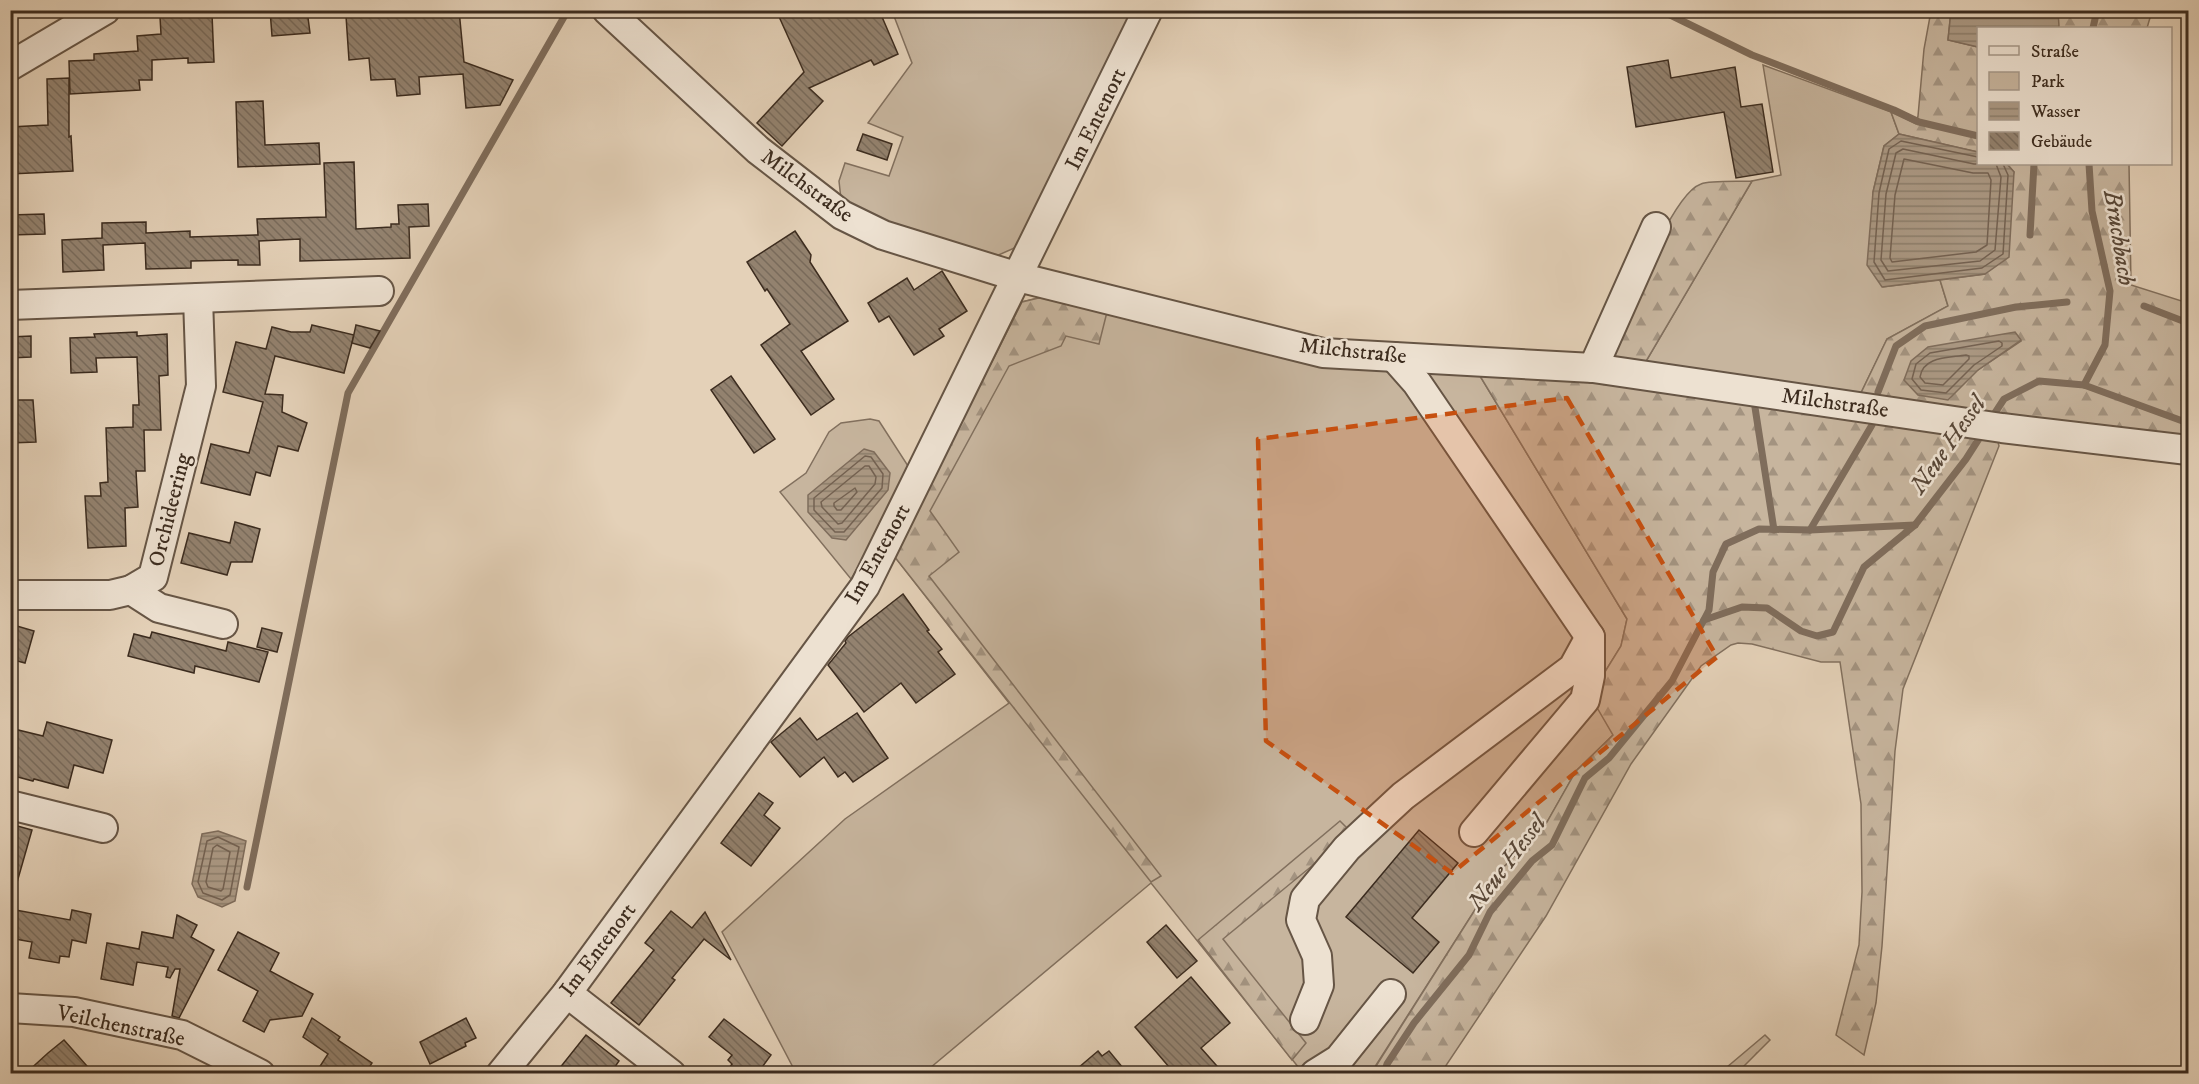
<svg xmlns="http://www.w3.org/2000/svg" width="2199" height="1084" font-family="'IM FELL DW Pica',serif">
  <defs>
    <pattern id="forest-firs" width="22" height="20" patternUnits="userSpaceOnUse" patternTransform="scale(1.5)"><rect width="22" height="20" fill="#c7b59e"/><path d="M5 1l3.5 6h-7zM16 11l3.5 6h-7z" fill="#a39380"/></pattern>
    <pattern id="water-rules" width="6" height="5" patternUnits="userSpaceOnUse" patternTransform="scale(1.5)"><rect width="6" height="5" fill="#ab9984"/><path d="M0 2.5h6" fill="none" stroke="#8c7d6b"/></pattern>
    <pattern id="building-back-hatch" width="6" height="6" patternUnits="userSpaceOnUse" patternTransform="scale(1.5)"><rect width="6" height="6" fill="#93826f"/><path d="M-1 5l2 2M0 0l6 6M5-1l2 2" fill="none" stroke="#796b5b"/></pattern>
  </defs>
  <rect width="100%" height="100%" fill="#e4d1b8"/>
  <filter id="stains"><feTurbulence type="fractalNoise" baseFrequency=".00333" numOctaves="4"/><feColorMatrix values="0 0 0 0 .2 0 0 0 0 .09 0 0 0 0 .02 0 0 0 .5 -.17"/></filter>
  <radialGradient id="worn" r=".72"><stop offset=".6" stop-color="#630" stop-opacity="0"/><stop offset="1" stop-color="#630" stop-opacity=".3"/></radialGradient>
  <g fill="#c7b59e" stroke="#82705e" stroke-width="1.5">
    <path d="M892,11H1134L1021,245L994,257L875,220L841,199L839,181L845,163L889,176L903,137L868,123L912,63Z"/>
    <path d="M1763,65L1891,112L1899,134L1884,146L1873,192L1883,287L1940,280L1948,306L1887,339L1860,395L1645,363L1752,181L1781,175Z"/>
    <path d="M1051,295L1477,371L1627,619L1621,646L1603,675L1613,735L1576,771L1547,822L1499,872L1371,1073H1303L1151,883L924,1073H796L722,932L845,819L1009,703L894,556L1022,302Z"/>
    <path d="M870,419L879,421L910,469L874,539L851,579L780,492L806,473L829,432L841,423Z"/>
  </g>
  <g fill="url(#forest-firs)" stroke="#82705e" stroke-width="1.5" fill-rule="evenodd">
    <path d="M1931,11H1951L1948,40L1978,47V152L1899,134L1891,112L1916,124L1918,116L1924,49Z"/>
    <path d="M2058,11H2152L2147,28H2058Z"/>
    <path d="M2007,164H2129L2131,285L2188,303V439L1860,395L1887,339L1948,306L1940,280L1985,274L2014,172ZM2015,333L2021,341L1978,370L1960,342Z"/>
    <path d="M1752,181L1645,363L1609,358C1624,323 1669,195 1701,184C1711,180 1741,182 1752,181Z"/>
    <path d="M1051,295L1108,308L1099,344L1066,336L1061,346L1009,366L930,511L959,552L929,576L1161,876L1151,882L894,556L1022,302Z"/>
    <path d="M1477,371L1593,375L1997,438L1999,446L1903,689L1895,751L1882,946L1876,1003L1864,1055L1836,1035L1859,945L1862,892L1861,804L1840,662H1821L1752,644L1738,643L1731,645L1701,666L1631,764L1546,916L1441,1073L1371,1074L1499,872L1547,822L1576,771L1613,735L1596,706L1603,675L1621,646L1627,619Z"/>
    <path d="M1340,821L1352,833L1223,939L1306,1043L1292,1060L1198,940Z"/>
    <path d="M1765,1035L1770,1040L1737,1073H1720Z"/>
  </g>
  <g fill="url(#water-rules)" stroke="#7f6d5c" stroke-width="1.5">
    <path d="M1951,11H2058L2059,26L2058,28H1978V47L1948,40Z"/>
    <path d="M1899,134L1978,152V164H2007L2014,172L2009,257L1985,274L1882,287L1867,265L1873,192L1884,146Z"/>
    <path d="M2015,332L2021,340L1978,370L1948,400L1918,395L1904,380L1911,361L1928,347Z"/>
    <path d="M864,449L874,452L890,473L888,490L846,540L832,538L808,512V495Z"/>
    <path d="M218,831L246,841L235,901L222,907L198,897L192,884L202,834Z"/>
  </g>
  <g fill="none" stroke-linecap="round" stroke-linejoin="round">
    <g stroke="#746252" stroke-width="1.5">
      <path d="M1978,157L1901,141L1889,149L1879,193L1874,262L1885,280L1982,268L2003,254L2008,175L2003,164"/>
      <path d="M1904,159L1973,173H1988L1991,180L1987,245L1976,252L1892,262L1890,258L1895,195Z"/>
      <path d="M1983,164H1974L1903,149L1896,153L1886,194L1881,260L1888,271L1980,261L1995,250L2001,177L1996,164"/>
      <path d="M1999,341L2002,343V346L1974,365L1946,393L1921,390L1912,379L1916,364L1930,353Z"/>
      <path d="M1966,355L1969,356V359L1943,385L1925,383L1920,377C1923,356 1949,358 1966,355Z"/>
      <path d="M865,456L871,457L883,474L882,488L844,532H835L814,510V498Z"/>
      <path d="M865,466H869L876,477L875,484L842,523L838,524L822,507L821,502Z"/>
      <path d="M855,488L857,492L841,510H837L834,506V503Z"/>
      <path d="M218,837L239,847L230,895L222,900L203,893L198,882L207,841Z"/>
      <path d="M217,845L230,852L223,889L221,891L208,887L206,882L213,848Z"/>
    </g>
    <g stroke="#7f6d5c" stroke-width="7">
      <path d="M1660,10L1752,55L1894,110L1919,122L1978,136"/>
      <path d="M2093,28L2097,10"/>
      <path d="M2030,235L2034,164"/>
      <path d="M2144,306L2188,323"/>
      <path d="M2084,385L2105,345L2110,291L2092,211L2089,164"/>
      <path d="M1878,392L1896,346L1925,326L2016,307L2067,302"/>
      <path d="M1754,401L1774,530"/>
      <path d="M1991,419L2004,399L2039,381L2084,385L2188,423"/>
      <path d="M1810,530L1872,425"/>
      <path d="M1704,620L1742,607L1767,608L1801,631L1817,636L1833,632L1864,567L1915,525L1966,459L1982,434"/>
      <path d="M247,887L348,393L568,10"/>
      <path d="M1384,1074L1387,1064L1414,1023L1469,955L1490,912L1532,861L1552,845L1585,778L1609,758L1672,681L1709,610L1713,572L1726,544L1759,529L1810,530L1915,525"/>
    </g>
  </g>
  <g fill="url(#building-back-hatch)" stroke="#3c2c1f" stroke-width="1.5">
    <path d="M270,10H307L310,33L272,36Z"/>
    <path d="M347,10H459L464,62L513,80L500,105L466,108L463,74L419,77L420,94L397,96L395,79L371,80L369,58L349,60L346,16H347Z"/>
    <path d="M776,10H879L898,54L874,65L871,60L809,88L823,101L782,146L757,123L804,72Z"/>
    <path d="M212,14L214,62L188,63V58L152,60V80H139L140,90L70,94L69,61L94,60V54L138,51L137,36L161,34L160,17Z"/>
    <path d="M1668,60L1671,78L1735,67L1741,107L1762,104L1773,172L1736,178L1724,112L1636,127L1627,67Z"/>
    <path d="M69,78V137L71,136L73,171L10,174V127L48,125L47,79Z"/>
    <path d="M263,101L265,145L319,143L320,164L238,167L236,102Z"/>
    <path d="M863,134L892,144L887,160L857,150Z"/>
    <path d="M354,162L356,229L391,227V224H399L398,205L428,204L429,226L409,227L410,258L300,261V239L259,241L260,265H238V260L191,261V268L146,269L145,243L103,245L104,270L63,272L62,240L102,238V223L146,222V233L190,231V237L258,235L257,219L326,217L324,163Z"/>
    <path d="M44,214L45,234L10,235V215Z"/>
    <path d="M795,231L811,255L810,262L848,321L801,351L834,399L811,415L761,345L790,324L767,289L765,291L747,262Z"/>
    <path d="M942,271L967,311L939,329L944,336L914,355L889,316L879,322L868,303L907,278L914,290Z"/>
    <path d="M312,325L354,335L344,373L275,356L265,394L283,395L282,412L307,423L298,451L278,446L270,476L256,472L250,495L201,483L211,444L249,453L263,402L223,392L236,342L266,349L272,327L291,332H310Z"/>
    <path d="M356,325L380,331L370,348L352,343Z"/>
    <path d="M137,332V336L167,334L168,375L159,376L161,430H144L145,471H136L138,507L125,508L126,546L88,548L85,496H101L100,483L108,482L106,428L133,427V405H139L137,357L96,358L97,372L71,373L70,338L95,337L94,334Z"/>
    <path d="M31,336V357L10,358V337Z"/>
    <path d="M731,376L775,439L754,453L711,390Z"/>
    <path d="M10,400H33L36,442L10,443Z"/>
    <path d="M235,522L260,529L252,562H231L227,575L181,563L189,533L230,543Z"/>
    <path d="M903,594L929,630L927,631L942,649L938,652L955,674L916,703L901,683L864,712L828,665L846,643L845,641L848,637Z"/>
    <path d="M10,624L34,631L25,663L10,659Z"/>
    <path d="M262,628L282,633L277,652L257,647Z"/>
    <path d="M152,632L226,651L228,642L268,652L259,682L195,666L194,673L128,656L134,634L150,638Z"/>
    <path d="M857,713L888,758L853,782L845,772L838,777L824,757L800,777L771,742L800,718L817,740Z"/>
    <path d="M47,722L112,740L103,773L74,765L68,788L34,779L33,781L10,775V728L43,736Z"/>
    <path d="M759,793L773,803L764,815L780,828L751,866L721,843Z"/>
    <path d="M10,824L32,830L16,886L10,885Z"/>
    <path d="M1419,830L1458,863L1412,918L1439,942L1413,973L1346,917Z"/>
    <path d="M10,909L70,920L72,910L91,914L86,943L72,940L69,957L60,956L59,963L29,958L32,942L10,938Z"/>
    <path d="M671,911L692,928L705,912L731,960L704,939L672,978L675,980L639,1025L611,1003L654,950L645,943Z"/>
    <path d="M177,915L197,925L191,937L214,950L179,1018L172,1016L180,969H175L170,978L166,977L168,967L137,962L133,985L101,979L107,943L139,949L142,932L173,938Z"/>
    <path d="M1166,925L1197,961L1177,978L1147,942Z"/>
    <path d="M238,932L279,953L270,971L313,994L302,1016L270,1020L264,1032L243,1021L258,991L218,970Z"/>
    <path d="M1191,977L1230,1023L1201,1048L1224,1074H1175L1135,1027Z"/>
    <path d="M312,1018L340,1037L338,1040L372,1063L365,1074H315L328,1054L303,1037Z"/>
    <path d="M466,1018L476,1038L465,1043L466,1046L430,1064L420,1042Z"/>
    <path d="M724,1019L771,1055L757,1074H725L732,1064L728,1060L732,1055L709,1037Z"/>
    <path d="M586,1035L619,1061L610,1074H555Z"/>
    <path d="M64,1040L94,1074H25L48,1053Z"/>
    <path d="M1098,1051L1102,1056L1109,1051L1128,1074H1071Z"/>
  </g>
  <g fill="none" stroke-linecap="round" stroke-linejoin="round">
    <defs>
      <g id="minor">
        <path d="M607,10L758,150L842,215L883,235L1018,277L1323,353L1593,368L2002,428L2188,450"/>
        <path d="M10,66L105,10"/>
        <path d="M10,305L379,291"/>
        <path d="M1394,357L1417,383L1590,637V676L1585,700L1474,832"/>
        <path d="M1593,368L1656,227"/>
        <path d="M131,590L159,608L223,624"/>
        <path d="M10,595H110L131,590L153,577L201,386L198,298"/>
        <path d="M10,805L103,828"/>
        <path d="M567,993L671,1074"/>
        <path d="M10,1008L74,1012L182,1035L260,1074"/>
        <path d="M1305,1020L1319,985L1317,956L1301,920L1305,899L1347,848L1403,796L1573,668L1590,637"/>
        <path d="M501,1074L567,993L865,586L1148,10"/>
        <path d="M1315,1074L1339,1059L1391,994"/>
      </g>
    </defs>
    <use href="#minor" stroke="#665545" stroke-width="32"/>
    <use href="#minor" stroke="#ede1d1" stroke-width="28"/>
  </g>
  <path fill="#c65010" fill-opacity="0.2" stroke="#c65010" stroke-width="4.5" stroke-dasharray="12 8" stroke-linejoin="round" d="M1567,398L1717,657L1452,873L1266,741L1258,439Z"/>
  <g text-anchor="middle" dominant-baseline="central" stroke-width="5" stroke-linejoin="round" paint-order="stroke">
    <g font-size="22" fill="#3c2c1f" stroke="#ede1d1">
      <text transform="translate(1096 119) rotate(-64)">Im Entenort</text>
      <text transform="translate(807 186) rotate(36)">Milchstraße</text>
      <text transform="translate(1353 351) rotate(6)">Milchstraße</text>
      <text transform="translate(1835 403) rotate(8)">Milchstraße</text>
      <text transform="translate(170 510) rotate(-76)">Orchideering</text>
      <text transform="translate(878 554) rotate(-61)">Im Entenort</text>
      <text transform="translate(598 950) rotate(-53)">Im Entenort</text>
      <text transform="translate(121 1026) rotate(12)">Veilchenstraße</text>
    </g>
    <g font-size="24" font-style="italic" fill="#584738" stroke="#ede1d1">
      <text transform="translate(2119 238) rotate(81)">Bruchbach</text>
      <text transform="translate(1948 445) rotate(-55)">Neue Hessel</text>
      <text transform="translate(1507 863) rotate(-53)">Neue Hessel</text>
    </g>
  </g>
  <rect width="2199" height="1084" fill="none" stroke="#e4d1b8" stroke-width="36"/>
  <rect x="12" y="12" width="2175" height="1060" fill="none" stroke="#3c2c1f" stroke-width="3"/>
  <rect x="18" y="18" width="2163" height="1048" fill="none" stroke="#3c2c1f" stroke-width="1.5"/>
  <rect x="1977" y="27" width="195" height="138" fill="#ede1d1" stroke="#a6998a" stroke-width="1.5"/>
  <rect x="1989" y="46" width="30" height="9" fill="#ede1d1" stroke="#a6998a" stroke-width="1.5"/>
  <text x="2031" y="57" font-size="18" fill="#3c2c1f">Straße</text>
  <rect x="1989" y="72" width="30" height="18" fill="#c7b59e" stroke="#a6998a" stroke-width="1.5"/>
  <text x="2031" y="87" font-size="18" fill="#3c2c1f">Park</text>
  <rect x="1989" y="102" width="30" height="18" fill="url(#water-rules)" stroke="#a6998a" stroke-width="1.5"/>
  <text x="2031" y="117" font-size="18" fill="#3c2c1f">Wasser</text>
  <rect x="1989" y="132" width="30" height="18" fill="url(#building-back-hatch)" stroke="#a6998a" stroke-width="1.5"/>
  <text x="2031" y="147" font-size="18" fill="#3c2c1f">Gebäude</text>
  <rect width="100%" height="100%" filter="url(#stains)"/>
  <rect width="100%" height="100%" fill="url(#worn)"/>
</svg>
